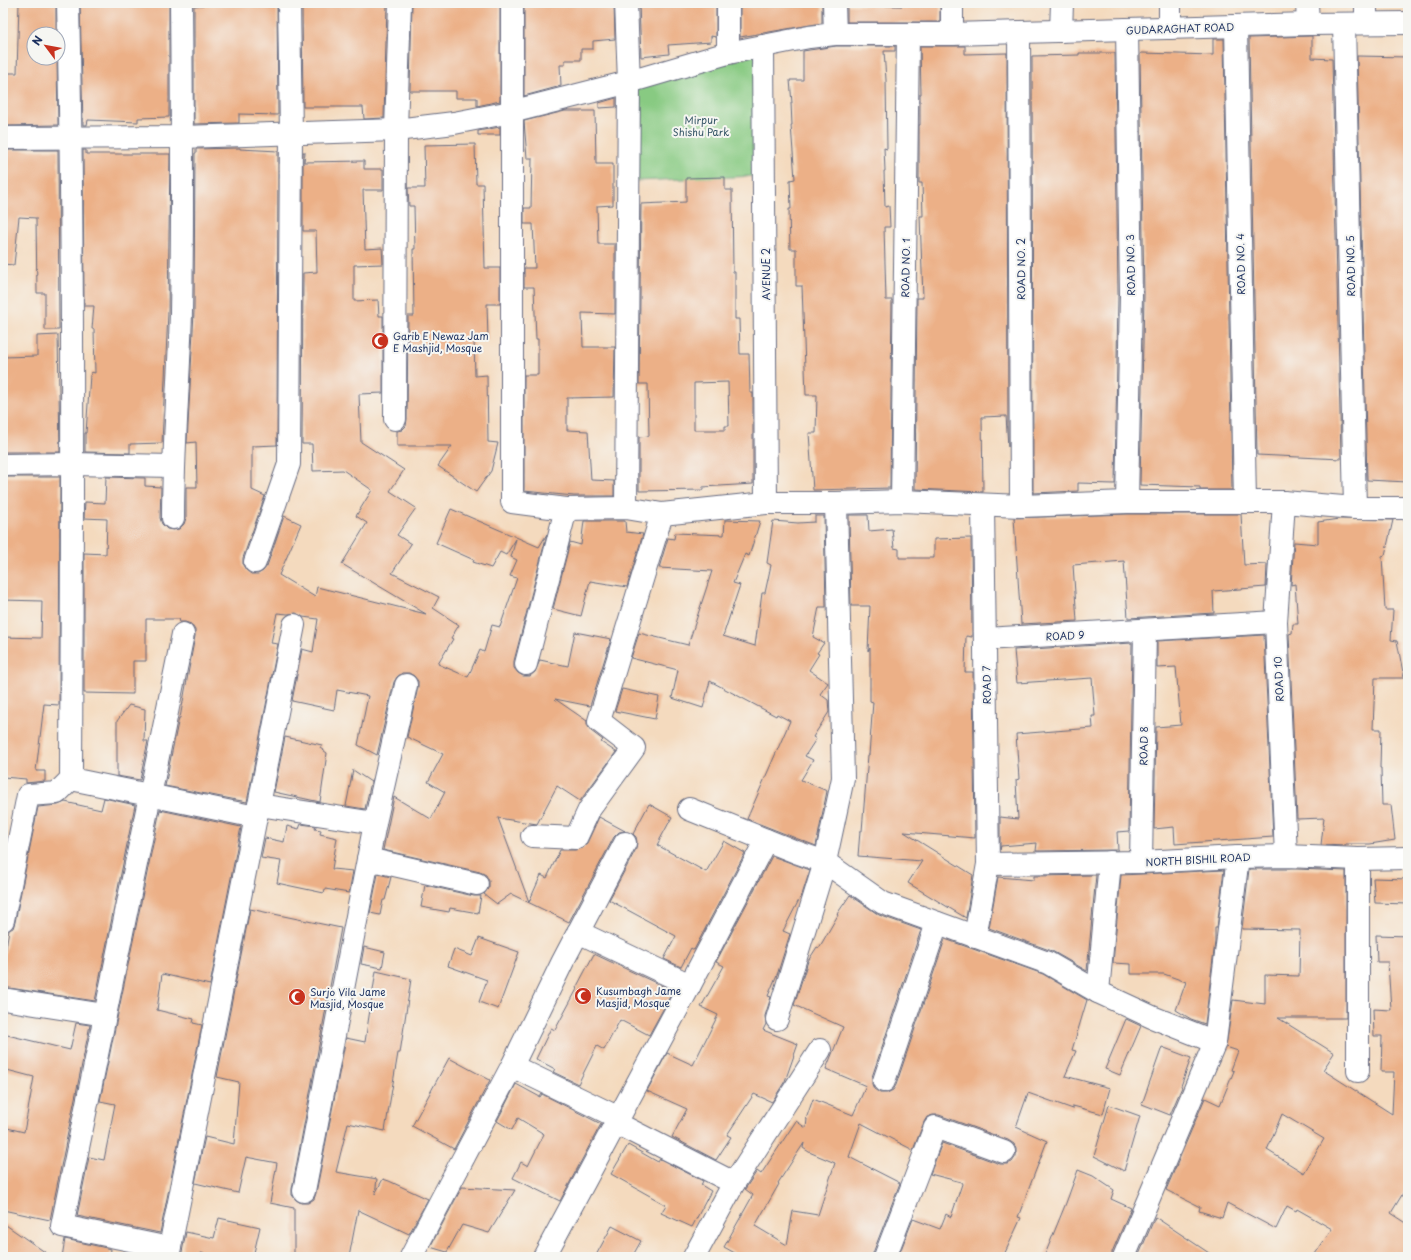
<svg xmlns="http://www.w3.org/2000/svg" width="1411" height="1260" font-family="'Playpen Sans',sans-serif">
  <rect width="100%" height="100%" fill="#f6f6f2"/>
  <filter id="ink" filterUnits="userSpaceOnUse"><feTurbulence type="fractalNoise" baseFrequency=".025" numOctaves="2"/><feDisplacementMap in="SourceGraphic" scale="8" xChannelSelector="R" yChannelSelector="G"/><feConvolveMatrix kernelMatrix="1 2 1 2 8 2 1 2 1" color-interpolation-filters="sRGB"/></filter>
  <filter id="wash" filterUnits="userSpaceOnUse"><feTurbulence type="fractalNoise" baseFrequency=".012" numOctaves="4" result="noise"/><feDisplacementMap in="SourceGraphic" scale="16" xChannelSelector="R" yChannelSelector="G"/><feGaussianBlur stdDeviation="0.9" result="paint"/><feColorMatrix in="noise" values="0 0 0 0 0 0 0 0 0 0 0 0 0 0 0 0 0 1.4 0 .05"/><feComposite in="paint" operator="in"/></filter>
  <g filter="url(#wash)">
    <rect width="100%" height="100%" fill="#f4dabe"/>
    <path fill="#88ca82" stroke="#527c70" d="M756,54V176L636,181V87Z"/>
    <g id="blocks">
      <g fill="#ecb087" fill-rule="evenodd">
        <path d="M19,3H56V34H34V58H57L58,125L3,126V73H17Z"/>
        <path d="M80,3H169V117L138,118V122L88,120L87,125H83Z"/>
        <path d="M242,3H277L278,115L239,114V123L194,124V6Z"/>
        <path d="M302,3H387L384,118L364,119L363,107H303Z"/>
        <path d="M412,3H500V101L477,106V98H456V91H410Z"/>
        <path d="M524,3H557V5L581,3H614L615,39L593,41V49H581V60H565V65H560L561,86L524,96Z"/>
        <path d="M639,3H716V37L711,36V42L668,45L669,54L641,57Z"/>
        <path d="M740,3H822V23L740,37Z"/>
        <path d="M902,3H940V22H847V5L902,6Z"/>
        <path d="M1312,36V58L1332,59L1341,459L1257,455L1249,38Z"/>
        <path d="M1213,39H1224L1232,490H1200V487L1140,485L1144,295L1140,54L1142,53L1213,55Z"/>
        <path d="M836,46H895V51H884L886,80L887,149L884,148L885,171H884L885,207L889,206L890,227H884L886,300H892L890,488L813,490L809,433H816L817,395H806L802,286H796V249H790L789,209H791L790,180L795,179L791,125H792L791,103H792L790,80H803V51Z"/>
        <path d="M920,46H965V54L1007,53L1008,447L1006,416L982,417L983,492L915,489L917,298H923L920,216H923L922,183H919V125H920V94H921Z"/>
        <path d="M1079,53H1115L1118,295L1115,484L1078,483V491L1033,493L1032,56L1079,55Z"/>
        <path d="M1357,56L1408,57V239H1405L1407,291H1408V401H1407L1408,482L1367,480Z"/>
        <path d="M616,98V107L599,108V103Z"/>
        <path d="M565,111H595L596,164H613V205L597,206L598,244H615V314L582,313L583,347H615L614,397L567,398V430L588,431L591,480L614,481V496H574L524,491V375H538V339H536L534,287H524V268H535L533,224H524V208H531L532,158H527L524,121Z"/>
        <path d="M500,127V135H478V131Z"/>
        <path d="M475,144L476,184H483L485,268H500V304H487L488,340H474L475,376L487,375L488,442L498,443L491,471L476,492L438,466L452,446H397V431L402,430L406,426L407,419L408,316H414L413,249H415L414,206H409L408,188H425L424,145Z"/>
        <path d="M240,148V149L278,151L277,445L252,446V490L265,496L243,558V565L246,570L251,574H258L263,571L267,566L284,516L301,524L279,575L315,597L317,587L426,614L342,564L367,523L356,516L372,490L343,470L313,471L312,444H302L303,273L317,272L316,231H303V152H305L304,162L364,161V169H383V190H363L365,249L382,248L383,264L354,265V301L378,300L379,316H383V393L359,394L361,442L404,470L390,491L416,508L397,535L411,544L392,573L439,597L433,608L459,625L451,638L453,639L438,664L468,677L480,650L484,652L492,625L500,627L517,578L510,576L517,560L511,557L516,539L506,555L500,552L491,568L473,562L474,560L436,543L451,509L539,547L547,534L514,661V668L518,673L523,676H530L535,672L540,660L568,666L575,632L611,639L590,706L555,699L587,721V725L591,731L603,740L601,742L616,752L580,801L557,786L537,824L498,818L529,902L541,875L547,878L560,850H575L583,848L587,843L599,817L625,831L619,832L614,837L569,922L511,894L497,904L484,894L489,887V881L486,875L480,872L383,850L394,797L431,819L445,792L428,782L443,754L407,737L418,687V681L414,676L409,673H402L397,677L394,682L377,755L358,745L368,696L337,690L334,710L292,701L302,649L313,652L318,619L303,617L296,613L288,614L277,613L271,643L278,644L247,802L165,786L179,718H180L195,636V630L191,624L185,622H179L180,619H146V661H133V694L84,693V553L106,554L107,519L84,518L85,502L105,503L106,477L145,478V486L161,487L160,518L162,524L167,529L173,530L179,529L184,524L186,518V487H197L196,442L187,443L194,312L195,153H196V149Z"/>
        <path d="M3,150H58L59,330H45V293H37L36,218L19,217L14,265L3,264Z"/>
        <path d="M83,150H86V154H170L168,312L162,443L130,444V453L85,452V433H86L90,375H91V372L95,373L94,329H92L94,306H84Z"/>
        <path d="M725,177V190H732L733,272H735V319H739L740,354H749L750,393H753V484L703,487V490L639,491V437L649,436L648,384H639L641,204L686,202V178ZM728,382L729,426H725V430H694V383Z"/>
        <path d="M58,335L60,452H3V357L37,356V336Z"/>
        <path d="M3,477H60L59,705L44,704L36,771H45V781L26,783V779L3,777V637L41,638L42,601L3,600Z"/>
        <path d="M1127,514H1241L1244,565L1267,564L1266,587L1213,591L1214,613L1128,618L1124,561L1073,565L1077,621L1021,624L1014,518Z"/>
        <path d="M849,515H868L869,531L892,529L894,548L899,549V558H934V539L971,538L972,637L966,636L965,672H973L975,838L904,832L973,875L966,918L908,883L922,861L858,856L860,831H862L868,755H869L873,702L870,701V648L868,651L870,606H851Z"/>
        <path d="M815,516H824L826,607H819L813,637L824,643L817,653L819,654L809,670L828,683L820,694L828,700L829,712L813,737L816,739L805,756L813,760L801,780L827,791L816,846L747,819L790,721L777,714L776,716L710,681L703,708L672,698L678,670L631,658L639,633L688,645L712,571L659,568L668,538L674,539L675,533L724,535L725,520L760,521L749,556L745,554L733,583L740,585L723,636L755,646L762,593H765L771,565L767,563L773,521L798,523L815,522Z"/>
        <path d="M1339,519L1393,520L1385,555L1382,556L1385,610H1393L1391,640L1397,641L1404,678H1375L1373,729H1381L1380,768H1381L1382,805H1391L1395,840L1370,844H1346V846L1321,845L1324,818L1297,819L1289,634L1292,633L1293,624H1298L1295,584L1291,585L1294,542L1318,544V522Z"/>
        <path d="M584,521H625L626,532L643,534L627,587L590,581L581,616L553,609L570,542L581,545Z"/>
        <path d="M1264,635L1273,837L1175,844L1174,827L1154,829L1156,727L1181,725L1176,667L1157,668V641Z"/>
        <path d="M1132,643L1129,831L1117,832L1118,850L1036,851L1037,843L1001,846L1000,850V817L1018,819L1016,780L1019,779L1016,734L1093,728L1092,716H1095L1092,678L1017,683L1014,650Z"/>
        <path d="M622,689L659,697L655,719L615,711Z"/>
        <path d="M129,705L145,709L144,741H148L140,780L117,776V721Z"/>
        <path d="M285,737L322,745L320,748L327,753L320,802L274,792Z"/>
        <path d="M353,770L371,782L365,809L346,806Z"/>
        <path d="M104,798L135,805L95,1001L3,987V965L9,930L13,928L15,922L38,807L58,805L65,802L101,810Z"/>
        <path d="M649,804L672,817L657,845L706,872L724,841L745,853L694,950L691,948L681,967L664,959L676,936L609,900L636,849L637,842L636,837L633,834Z"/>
        <path d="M160,810L241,827L210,985L162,974L157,1010L194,1019L193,1023L202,1025L160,1233L77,1216L89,1157L104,1160L115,1104L100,1101Z"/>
        <path d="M301,824L316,826L315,829L321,830L320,834L337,838L332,869L353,871L349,893L325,889L324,893L277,883L281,861L261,858L265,838L284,842L287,826L299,829Z"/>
        <path d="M772,856L810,870L801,898H800L783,931L790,934L778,972L768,996L771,997L765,1016L766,1024L763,1030L798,1044L785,1081L772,1102L754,1094L727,1135L731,1137L716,1160L672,1137L687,1109L647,1091L667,1053L693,1065L718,1015L701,1007L724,966L716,962Z"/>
        <path d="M1249,869H1297L1346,871V1018H1278L1334,1053L1323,1070L1392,1114L1394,1072H1381L1382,1036H1374L1373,1009L1391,1010L1388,962H1377L1376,935L1408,936V1185L1391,1213L1408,1224V1257H1313L1332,1229L1297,1209L1296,1211L1287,1206L1276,1229L1227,1203L1222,1218L1199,1211L1200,1207L1166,1190L1205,1098L1220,1105L1234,1071L1231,1070L1238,1051L1226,1047L1233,1000L1265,1004V975L1299,976L1300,930L1242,929ZM1282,1114L1324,1139L1304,1173L1267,1150Z"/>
        <path d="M1224,870L1217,928H1215V942L1205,1024L1191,1019L1176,1010L1186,982L1164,974H1131V964L1113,963L1121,875Z"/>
        <path d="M378,874L391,877L385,900H383L380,915L370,913Z"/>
        <path d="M1096,875L1087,971L1052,951L989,928L998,877L1034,880V876Z"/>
        <path d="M1373,878L1408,879V904L1375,903Z"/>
        <path d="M425,885L474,896H481L478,913L450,908L449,912L421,907Z"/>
        <path d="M850,895L879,915L921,930L872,1077V1084L874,1089L880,1093H887L893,1090L896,1085L945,939L1043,974L1087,1000L1072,1050L1076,1051L1065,1076L1110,1088L1103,1114L1073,1106V1109L1028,1093L1016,1127L1047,1141L1018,1217L1021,1218L1003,1257H898L913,1219L940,1229L946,1214L951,1217L962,1184L961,1182L930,1174L942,1143L1000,1164H1007L1012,1162L1016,1156V1149L1014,1144L1008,1140L939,1115H933L927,1117L924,1122L913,1150L861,1123L849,1157L900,1183L873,1253V1257H742L724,1247L753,1195L745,1189L757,1171L761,1174L796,1121L806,1128L807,1119H806L813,1099L853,1115L866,1086L826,1069L843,1027L794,1005L808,961L817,947L819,948L838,915L837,914ZM804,1143L803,1148L809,1152L835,1163L818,1215L793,1211L787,1245L755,1226L779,1184L778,1183Z"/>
        <path d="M250,909L341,928L292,1189V1195L296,1200L301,1203H308L314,1199L316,1193L346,1038L365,1042L376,971L411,979L400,1053H398L385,1131L348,1123L336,1172L377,1179L375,1194L383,1179L389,1181L428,1199L409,1234L358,1210L349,1257H294V1208L270,1203L277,1163L246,1157L238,1193L195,1183L205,1137L234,1144L239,1082L217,1077Z"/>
        <path d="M479,938L519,952L498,1009L479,1002L487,980L448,966L454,949L472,956Z"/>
        <path d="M364,947L385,952L382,968L361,964Z"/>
        <path d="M594,954L673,991L649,1035L620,1020L604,1050L597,1046L578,1084L553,1072L555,1069L536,1059L551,1028L555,1030L577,989L576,988Z"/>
        <path d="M1126,1019L1141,1026L1120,1075L1105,1069Z"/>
        <path d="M76,1023L90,1025L50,1220L3,1210V1127L24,1132L34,1077L3,1069V1034L70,1050Z"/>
        <path d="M1162,1047L1191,1058L1181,1086L1182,1087L1170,1115L1142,1104Z"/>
        <path d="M449,1058L490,1080L454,1149L412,1126Z"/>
        <path d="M516,1084L540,1097L542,1094L601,1124L560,1201L513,1178L521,1162L528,1166L544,1134L518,1118L512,1130L497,1121Z"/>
        <path d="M1109,1105L1140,1116L1124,1171L1094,1156Z"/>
        <path d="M628,1145L658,1162L660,1159L703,1181L701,1185L711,1191L692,1227L661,1213L666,1205L611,1174Z"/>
        <path d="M1078,1170L1093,1176L1114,1190L1111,1199L1131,1208L1112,1252V1257H1044L1066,1203Z"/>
        <path d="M462,1187L515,1190L489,1233L462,1225L447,1252L430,1247Z"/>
        <path d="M1155,1217L1215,1257H1138Z"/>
        <path d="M219,1218L260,1227L253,1257H218L201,1253V1257H181L186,1232L214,1238Z"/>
        <path d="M3,1223L52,1257H3Z"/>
        <path d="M612,1226L641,1241L632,1257H595Z"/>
        <path d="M65,1239L111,1249L110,1257H62Z"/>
      </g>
    </g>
  </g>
  <g filter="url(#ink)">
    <use href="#blocks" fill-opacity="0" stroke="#676b80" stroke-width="1"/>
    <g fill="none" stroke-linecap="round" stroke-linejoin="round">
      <defs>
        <g id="minor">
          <path d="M512,3V502L566,509L626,508L662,514L766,503H836L902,501L1021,506L1127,502H1284L1355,508H1408"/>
          <path d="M626,3L629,82L626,508"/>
          <path d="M728,3V53"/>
          <path d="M834,3L835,34"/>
          <path d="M952,3V34"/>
          <path d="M1170,3V28"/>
          <path d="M1366,3V23"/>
          <path d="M1344,24L1350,282L1355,508"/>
          <path d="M1236,26L1245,502"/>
          <path d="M1127,29L1131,295L1127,502"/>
          <path d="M1061,31L1062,3"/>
          <path d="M1019,32L1021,506"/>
          <path d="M763,46L766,503"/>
          <path d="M395,419L396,130L400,3"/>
          <path d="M3,465L72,464L173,466"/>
          <path d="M902,501L908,34"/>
          <path d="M1284,502L1276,622L1286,856"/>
          <path d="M173,518C173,449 179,381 181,312C183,209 182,106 181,3"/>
          <path d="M255,562L289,464L291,134L289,3"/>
          <path d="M985,639L1276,622"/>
          <path d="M526,664L566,509"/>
          <path d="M71,779L256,817L259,805L375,823"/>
          <path d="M259,805L294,625"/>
          <path d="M689,809L796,852L825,862L883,903L1048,963L1098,992L1152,1017L1215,1042"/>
          <path d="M532,836L576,838L589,810L634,748L599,721L662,514"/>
          <path d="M368,859L477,884"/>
          <path d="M1358,859V1071"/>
          <path d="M1141,862L1145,631"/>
          <path d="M988,864L1141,862L1238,857L1286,856L1358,859L1408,858"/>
          <path d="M3,920L28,795L57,793L71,779C72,520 74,262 68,3"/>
          <path d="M578,932L690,985"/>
          <path d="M975,937L988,864L983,506"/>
          <path d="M1098,992L1110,862"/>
          <path d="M3,999L105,1015"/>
          <path d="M777,1019L825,862L843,778L836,503"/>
          <path d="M512,1066L619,1118"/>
          <path d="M884,1081L937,923"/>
          <path d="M616,1123L734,1183L820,1050"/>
          <path d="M304,1191L375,823L406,685"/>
          <path d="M169,1248L62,1226L183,634"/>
          <path d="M168,1257L256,817"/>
          <path d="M411,1257L512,1066L563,961L625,843"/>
          <path d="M544,1257L690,985L766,840"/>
          <path d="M694,1257L734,1183"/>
          <path d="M885,1257L935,1127L1004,1152"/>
          <path d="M1124,1257L1215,1042L1238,857"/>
        </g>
        <g id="tertiary">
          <path d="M1307,3L1308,24"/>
          <path d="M3,138L182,137L396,130L454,123L511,112L629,82L728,53L809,37L835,34H952L1308,24L1408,23"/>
        </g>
      </defs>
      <use href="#minor" stroke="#676b80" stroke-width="24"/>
      <use href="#tertiary" stroke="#676b80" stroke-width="24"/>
      <use href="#minor" stroke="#fff" stroke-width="22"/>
      <use href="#tertiary" stroke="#fff" stroke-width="22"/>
    </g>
  </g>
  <defs>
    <symbol id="mosque-disc" viewBox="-11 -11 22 22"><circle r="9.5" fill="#c8321e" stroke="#f6f6f2"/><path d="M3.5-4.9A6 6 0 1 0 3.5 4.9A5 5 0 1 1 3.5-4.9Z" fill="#fff"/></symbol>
  </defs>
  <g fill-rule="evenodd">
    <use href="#mosque-disc" x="370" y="331" width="20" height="20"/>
    <use href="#mosque-disc" x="573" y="986" width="20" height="20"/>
    <use href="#mosque-disc" x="287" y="987" width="20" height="20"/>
  </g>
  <g text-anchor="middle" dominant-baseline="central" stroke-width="4" stroke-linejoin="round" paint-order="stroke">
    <g font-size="10" fill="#1b2f5e" stroke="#f6f6f2">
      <text transform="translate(1180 28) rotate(-2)">GUDARAGHAT ROAD</text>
      <text transform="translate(1240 264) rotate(-91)">ROAD NO. 4</text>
      <text transform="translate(1130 265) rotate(-91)">ROAD NO. 3</text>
      <text transform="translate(1350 266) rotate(-91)">ROAD NO. 5</text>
      <text transform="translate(905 268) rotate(-89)">ROAD NO. 1</text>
      <text transform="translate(1020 269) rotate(-90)">ROAD NO. 2</text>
      <text transform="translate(765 274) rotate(-90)">AVENUE 2</text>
      <text transform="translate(1065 635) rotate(-3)">ROAD 9</text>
      <text transform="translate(1278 679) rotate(-93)">ROAD 10</text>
      <text transform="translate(986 685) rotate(-91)">ROAD 7</text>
      <text transform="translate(1143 746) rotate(-89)">ROAD 8</text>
      <text transform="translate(1198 859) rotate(-3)">NORTH BISHIL ROAD</text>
    </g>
    <g font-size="10" fill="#365667" stroke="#f6f6f2">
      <text x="701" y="119">Mirpur<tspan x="701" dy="12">Shishu Park</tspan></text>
    </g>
    <g font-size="10" fill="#1b2f5e" stroke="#f6f6f2" text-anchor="start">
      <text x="393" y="335">Garib E Newaz Jam<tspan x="393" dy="12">E Mashjid, Mosque</tspan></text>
      <text x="596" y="990">Kusumbagh Jame<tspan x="596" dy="12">Masjid, Mosque</tspan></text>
      <text x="310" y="991">Surjo Vila Jame<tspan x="310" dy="12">Masjid, Mosque</tspan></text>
    </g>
  </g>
  <rect width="1411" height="1260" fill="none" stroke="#f6f6f2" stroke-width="16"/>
  <g transform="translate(46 46) rotate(302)"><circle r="19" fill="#f6f6f2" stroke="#9ea6b7"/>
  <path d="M0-3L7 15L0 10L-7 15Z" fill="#c8321e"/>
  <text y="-6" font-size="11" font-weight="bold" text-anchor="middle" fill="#1b2f5e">N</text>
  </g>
</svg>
